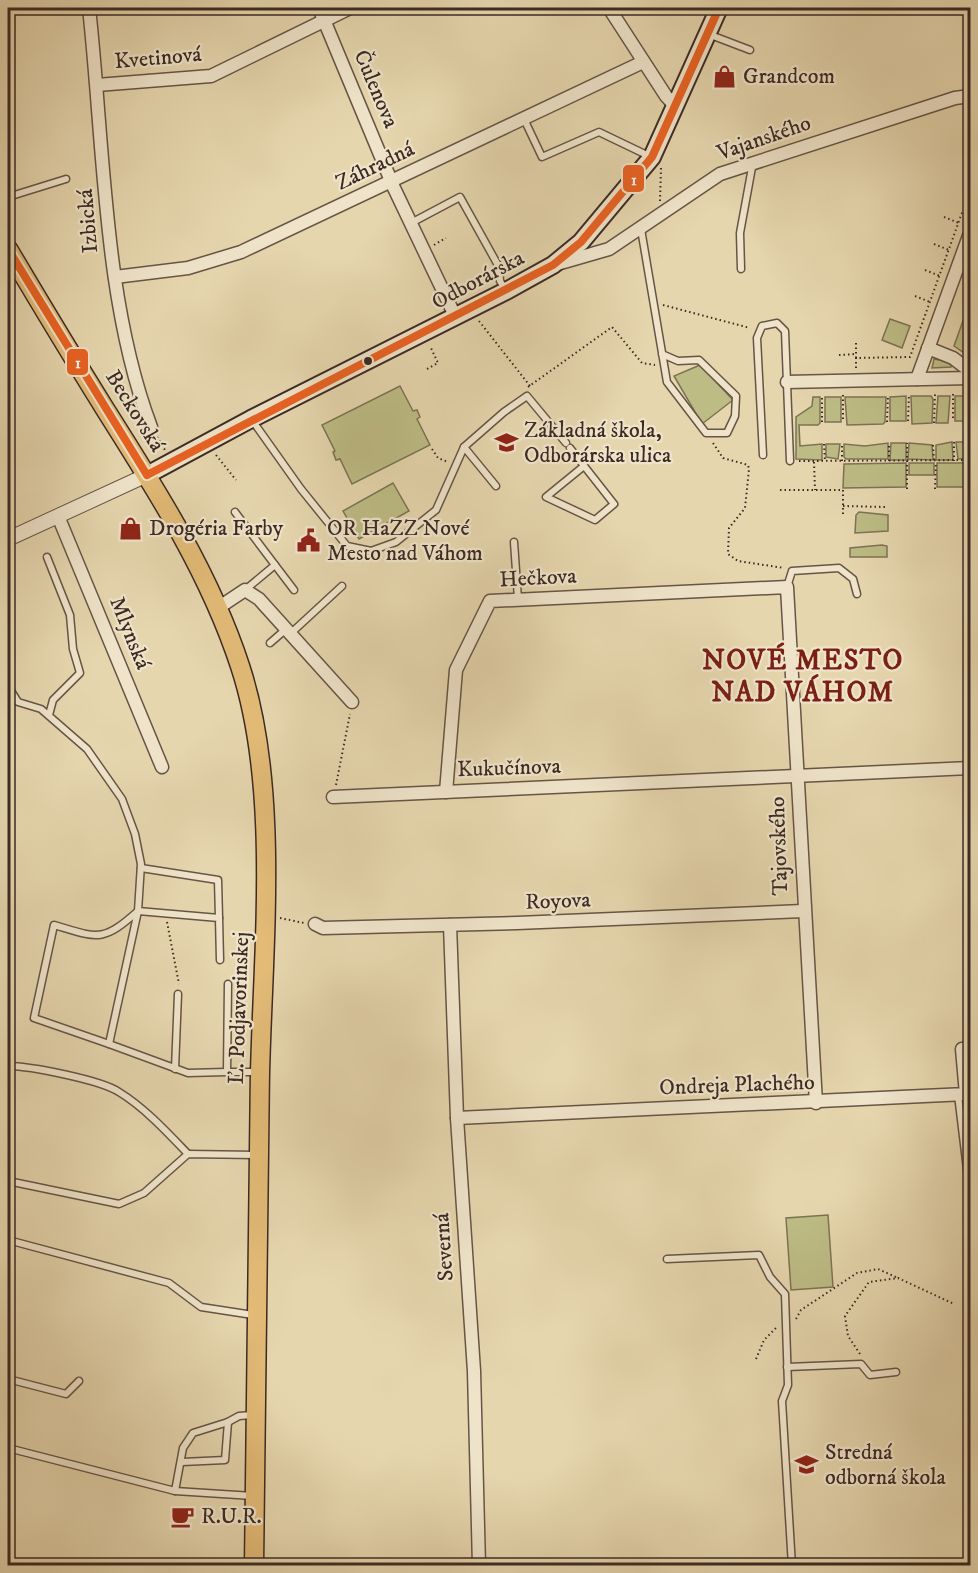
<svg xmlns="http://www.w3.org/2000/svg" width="978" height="1573" font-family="'IM FELL DW Pica',serif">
  <rect width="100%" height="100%" fill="#e6d6ae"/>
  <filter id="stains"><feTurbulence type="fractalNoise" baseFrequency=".00333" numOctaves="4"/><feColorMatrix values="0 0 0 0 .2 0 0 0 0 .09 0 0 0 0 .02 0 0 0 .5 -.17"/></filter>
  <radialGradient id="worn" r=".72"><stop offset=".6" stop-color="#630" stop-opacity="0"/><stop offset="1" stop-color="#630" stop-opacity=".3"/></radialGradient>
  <g fill="#bdbc85" stroke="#7c7354" stroke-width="1.5">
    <path d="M964,318L970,320V357L954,346Z"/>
    <path d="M890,319L910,326L902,348L882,340Z"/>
    <path d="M934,359L951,362V367L932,368Z"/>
    <path d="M700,365L733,400L702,424L674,376Z"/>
    <path d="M400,386L413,411L417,410L420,417L417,419L430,445L352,484L340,459L336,460L333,452L335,451L322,425Z"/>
    <path d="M906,396V421H890V397Z"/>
    <path d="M911,396H931L933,399L932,423L912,424Z"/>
    <path d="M938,396H950L948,423H936Z"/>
    <rect x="955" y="396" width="15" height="25"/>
    <path d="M813,397H820V423L818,425H799L800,446L822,444V460L796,459V417L812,406Z"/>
    <rect x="825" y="397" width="16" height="25"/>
    <path d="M845,397H886L885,422L883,424L847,425Z"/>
    <path d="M952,442L953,460H936V445Z"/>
    <path d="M956,442H970V458L958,459Z"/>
    <path d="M888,443V459H846L844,457V444L865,446Z"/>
    <path d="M891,443H906V460H890Z"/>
    <path d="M909,443L932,445L933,460L908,459Z"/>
    <path d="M826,444H840L838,459L826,457Z"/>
    <path d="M906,463V487L843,488L844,464Z"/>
    <rect x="909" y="463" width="25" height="12"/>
    <rect x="937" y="463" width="33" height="24"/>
    <path d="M393,483L409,511L359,539L343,511Z"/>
    <path d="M859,512L888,515V531L855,533L856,515Z"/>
    <path d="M882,545L887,546V557H850V548Z"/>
    <path d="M828,1215L833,1287L791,1290L786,1218Z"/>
  </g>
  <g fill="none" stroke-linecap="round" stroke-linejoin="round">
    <defs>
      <g id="service">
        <path d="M708,34L750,50"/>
        <path d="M524,119L542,157L599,132L651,157"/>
        <path d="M8,197L66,179"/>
        <path d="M411,223L460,197L499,267L500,281L506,291"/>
        <path d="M641,229L667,382L706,433H727L735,416L736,396L699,360L678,361L662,354"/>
        <path d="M741,269L740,233L753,162"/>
        <path d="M252,420L301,489L347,546L371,551L396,542L436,510L464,447L504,412L527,396L566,443"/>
        <path d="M464,447L496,486"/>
        <path d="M570,448L614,504L595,520L546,497L584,466"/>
        <path d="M763,455L757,338L762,326L777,323L785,331L790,461"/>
        <path d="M235,512L275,565L245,590"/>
        <path d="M514,542L518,599"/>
        <path d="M47,557L70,615L73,649L80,673L53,700L49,715"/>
        <path d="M275,565L294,590"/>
        <path d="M787,587L792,571L839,568L853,579L857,594"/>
        <path d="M290,634L342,586"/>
        <path d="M270,643L285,630"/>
        <path d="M8,686L18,702L41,709L87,749L122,799L135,834L141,864L138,911C102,943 98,938 54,925L34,1018L109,1044"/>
        <path d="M141,868L218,880L219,918"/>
        <path d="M220,960L219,918L138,911L109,1044L188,1073L227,1072"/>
        <path d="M228,984L227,1072H257"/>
        <path d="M8,1066C30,1066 101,1080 119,1092C145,1108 167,1132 188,1154"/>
        <path d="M175,1069L178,994"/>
        <path d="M958,1095L969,1186"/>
        <path d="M8,1181L119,1204L144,1193L188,1154L256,1155"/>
        <path d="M8,1240L169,1283L201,1307L253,1315"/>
        <path d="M667,1259L759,1255L770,1277L785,1294L788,1385L782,1401L792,1566"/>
        <path d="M787,1367L861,1364L870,1375L896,1372"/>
        <path d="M8,1379L66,1394L79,1381"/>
        <path d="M8,1448L175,1491L253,1496"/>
        <path d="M182,1462L225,1460L228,1422"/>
        <path d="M175,1491L183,1448L193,1433L228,1422L239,1416L252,1415"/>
      </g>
      <g id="minor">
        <path d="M89,8C104,143 103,300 151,427"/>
        <path d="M319,8L394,188L456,318"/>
        <path d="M609,8L666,96L676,107"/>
        <path d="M97,85L211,76L350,8"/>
        <path d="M557,264L609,249L720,174L955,98L970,96"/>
        <path d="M115,277L188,268L241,252L643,62"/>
        <path d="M928,348L953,358L970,371"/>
        <path d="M917,379L970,233"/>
        <path d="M787,382L970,378"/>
        <path d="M58,516L162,767"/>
        <path d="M218,608L245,590L259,599L352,702"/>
        <path d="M446,792L456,670L490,601L787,587L816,1103"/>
        <path d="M333,797L970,768"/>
        <path d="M315,924L323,928L517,923L803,911"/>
        <path d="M450,925L457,1118L474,1371L479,1566"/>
        <path d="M457,1118L966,1094L962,1049L970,1048"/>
      </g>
      <path id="tertiary" d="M8,539L147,475"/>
      <path id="secondary" d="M147,475L251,419L508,290L553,265L581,242L652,157L719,8"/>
      <path id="primary" d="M8,249C40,303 72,356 105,409C157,491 210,574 240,666C280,787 263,947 260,1073C257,1237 255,1401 254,1566"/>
    </defs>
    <use href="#service" stroke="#665546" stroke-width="9"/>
    <use href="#minor" stroke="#665546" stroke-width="15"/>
    <use href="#tertiary" stroke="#665546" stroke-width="16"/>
    <use href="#secondary" stroke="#3b2a24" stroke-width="20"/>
    <use href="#primary" stroke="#3b2a24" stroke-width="21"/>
    <g stroke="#3b2a24" stroke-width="2" stroke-dasharray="1.5 3" stroke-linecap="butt">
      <path d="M660,201L661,168"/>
      <path d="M944,217L959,223"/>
      <path d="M934,244L949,250"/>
      <path d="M434,245L446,238"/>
      <path d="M925,270L940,276"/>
      <path d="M915,296L930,302"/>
      <path d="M663,305L750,328"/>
      <path d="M963,315L970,317"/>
      <path d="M479,321L530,386"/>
      <path d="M839,355L856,354"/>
      <path d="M856,358V340"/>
      <path d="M856,368V358L910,357L963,210L970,213"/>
      <path d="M427,369L438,363L430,346"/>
      <path d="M528,387L612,327L642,363L655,365"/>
      <path d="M953,394V421"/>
      <path d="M843,395V422"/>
      <path d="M908,421L909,394"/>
      <path d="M822,422V395"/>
      <path d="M887,422L888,395"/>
      <path d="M934,423L935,394"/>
      <path d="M157,437L165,450"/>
      <path d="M954,442V461"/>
      <path d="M713,443L723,458L748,465L749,469L745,508L729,528L728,554L738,561L784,568"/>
      <path d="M824,444L825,462"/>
      <path d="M933,445L934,461"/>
      <path d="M432,449L438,458L448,462"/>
      <path d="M216,455L236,480"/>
      <path d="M799,461L970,460"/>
      <path d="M842,461V444"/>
      <path d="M889,461V443"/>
      <path d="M814,462L815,490"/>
      <path d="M907,489V443"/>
      <path d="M935,489L936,462"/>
      <path d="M780,490H841"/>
      <path d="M843,506L885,507"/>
      <path d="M843,514V490"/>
      <path d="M336,785L350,714"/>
      <path d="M280,918L304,923"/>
      <path d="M167,922L179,984"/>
      <path d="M796,1319L801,1310L857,1273L878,1269L898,1278"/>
      <path d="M860,1354L848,1336L845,1316L869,1282L898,1278L954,1304"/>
      <path d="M756,1359L764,1340L777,1327"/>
    </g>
    <use href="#service" stroke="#efe4ca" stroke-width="6"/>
    <use href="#minor" stroke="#efe4ca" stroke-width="12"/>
    <use href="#tertiary" stroke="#efe4ca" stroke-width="14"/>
    <use href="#secondary" stroke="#efe4ca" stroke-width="16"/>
    <use href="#primary" stroke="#e3bb77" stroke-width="18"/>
    <defs>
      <g id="bus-1">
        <path d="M8,249L147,475"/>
        <path d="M147,475L553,265L581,242L652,157L719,8"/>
      </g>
    </defs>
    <use href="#bus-1" stroke="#efe4ca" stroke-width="12"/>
    <use href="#bus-1" stroke="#e96222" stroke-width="8"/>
  </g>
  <defs>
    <symbol id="shop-bare" viewBox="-9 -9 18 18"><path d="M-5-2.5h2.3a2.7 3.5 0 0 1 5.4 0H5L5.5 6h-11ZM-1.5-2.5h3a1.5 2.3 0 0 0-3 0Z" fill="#8f2418" stroke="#efe4ca" stroke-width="2.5" paint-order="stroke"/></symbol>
    <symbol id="school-bare" viewBox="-9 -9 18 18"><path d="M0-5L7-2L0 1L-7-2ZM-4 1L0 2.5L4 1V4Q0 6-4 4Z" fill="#8f2418" stroke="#efe4ca" stroke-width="2.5" paint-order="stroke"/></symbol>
    <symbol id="civic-bare" viewBox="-9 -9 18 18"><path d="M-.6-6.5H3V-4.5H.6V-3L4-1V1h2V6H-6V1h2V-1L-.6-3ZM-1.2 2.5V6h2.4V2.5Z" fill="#8f2418" stroke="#efe4ca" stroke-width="2.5" paint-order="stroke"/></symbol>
    <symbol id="university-bare" viewBox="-9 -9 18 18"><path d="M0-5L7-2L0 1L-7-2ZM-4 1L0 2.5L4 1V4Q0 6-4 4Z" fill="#8f2418" stroke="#efe4ca" stroke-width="2.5" paint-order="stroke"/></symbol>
    <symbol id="cafe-bare" viewBox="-9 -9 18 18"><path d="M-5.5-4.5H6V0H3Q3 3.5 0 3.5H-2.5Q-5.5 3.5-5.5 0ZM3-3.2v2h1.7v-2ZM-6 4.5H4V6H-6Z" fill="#8f2418" stroke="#efe4ca" stroke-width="2.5" paint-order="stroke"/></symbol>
  </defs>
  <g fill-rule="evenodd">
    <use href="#shop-bare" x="708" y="60" width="33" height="33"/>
    <use href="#school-bare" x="490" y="426" width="33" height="33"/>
    <use href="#shop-bare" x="114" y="512" width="33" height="33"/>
    <use href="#civic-bare" x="292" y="524" width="33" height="33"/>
    <use href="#university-bare" x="790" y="1448" width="33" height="33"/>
    <use href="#cafe-bare" x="166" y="1500" width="33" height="33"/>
  </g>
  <circle fill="#3b2a24" stroke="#efe4ca" stroke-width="2" cx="368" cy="361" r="5"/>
  <g text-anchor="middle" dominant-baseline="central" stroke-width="4.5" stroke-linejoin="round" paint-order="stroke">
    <g font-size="22" fill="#3b2a24" stroke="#efe4ca">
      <text transform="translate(158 58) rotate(-5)">Kvetinová</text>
      <text transform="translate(376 89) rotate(67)">Čulenova</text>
      <text transform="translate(764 138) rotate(-19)">Vajanského</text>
      <text transform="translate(375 166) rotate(-26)">Záhradná</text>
      <text transform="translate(88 221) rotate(-95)">Izbická</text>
      <text transform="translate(478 280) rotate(-28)">Odborárska</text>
      <text transform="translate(135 411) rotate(58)">Beckovská</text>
      <text transform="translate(538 578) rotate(-3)">Hečkova</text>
      <text transform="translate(130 633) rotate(68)">Mlynská</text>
      <text transform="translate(509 768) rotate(-2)">Kukučínova</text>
      <text transform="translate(779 846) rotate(-92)">Tajovského</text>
      <text transform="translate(558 901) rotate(-2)">Royova</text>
      <text transform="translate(239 1008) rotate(-88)">Ľ. Podjavorinskej</text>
      <text transform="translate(737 1085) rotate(-2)">Ondreja Plachého</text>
      <text transform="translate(444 1247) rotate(-94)">Severná</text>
    </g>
    <g font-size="22" fill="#3b2a24" stroke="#efe4ca" text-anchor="start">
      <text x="743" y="76">Grandcom</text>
      <text x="524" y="430">Základná škola,<tspan x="524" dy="25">Odborárska ulica</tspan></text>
      <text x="149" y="528">Drogéria Farby</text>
      <text x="327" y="528">OR HaZZ Nové<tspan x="327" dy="25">Mesto nad Váhom</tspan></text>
      <text x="825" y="1452">Stredná<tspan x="825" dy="25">odborná škola</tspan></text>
      <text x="201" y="1516">R.U.R.</text>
    </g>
    <g font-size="28" font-weight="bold" letter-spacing="1.5" fill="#7a1f14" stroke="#efe4ca">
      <text x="803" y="660">NOVÉ MESTO<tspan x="803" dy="32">NAD VÁHOM</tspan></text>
    </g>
  </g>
  <g stroke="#efe4ca" stroke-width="2">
    <rect x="622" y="164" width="23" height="29" rx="6" fill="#e96222"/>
    <rect x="66" y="348" width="23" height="28" rx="6" fill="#e96222"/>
  </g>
  <g font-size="16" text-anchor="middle" font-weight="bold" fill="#fff">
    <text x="634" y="185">1</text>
    <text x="78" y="368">1</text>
  </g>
  <rect width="978" height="1573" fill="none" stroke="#e6d6ae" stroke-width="30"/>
  <rect x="9" y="9" width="960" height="1555" fill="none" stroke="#3b2a24" stroke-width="3"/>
  <rect x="15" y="15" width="948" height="1543" fill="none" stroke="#3b2a24" stroke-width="1.5"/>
  <rect width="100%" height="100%" filter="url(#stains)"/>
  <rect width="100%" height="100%" fill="url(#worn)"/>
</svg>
